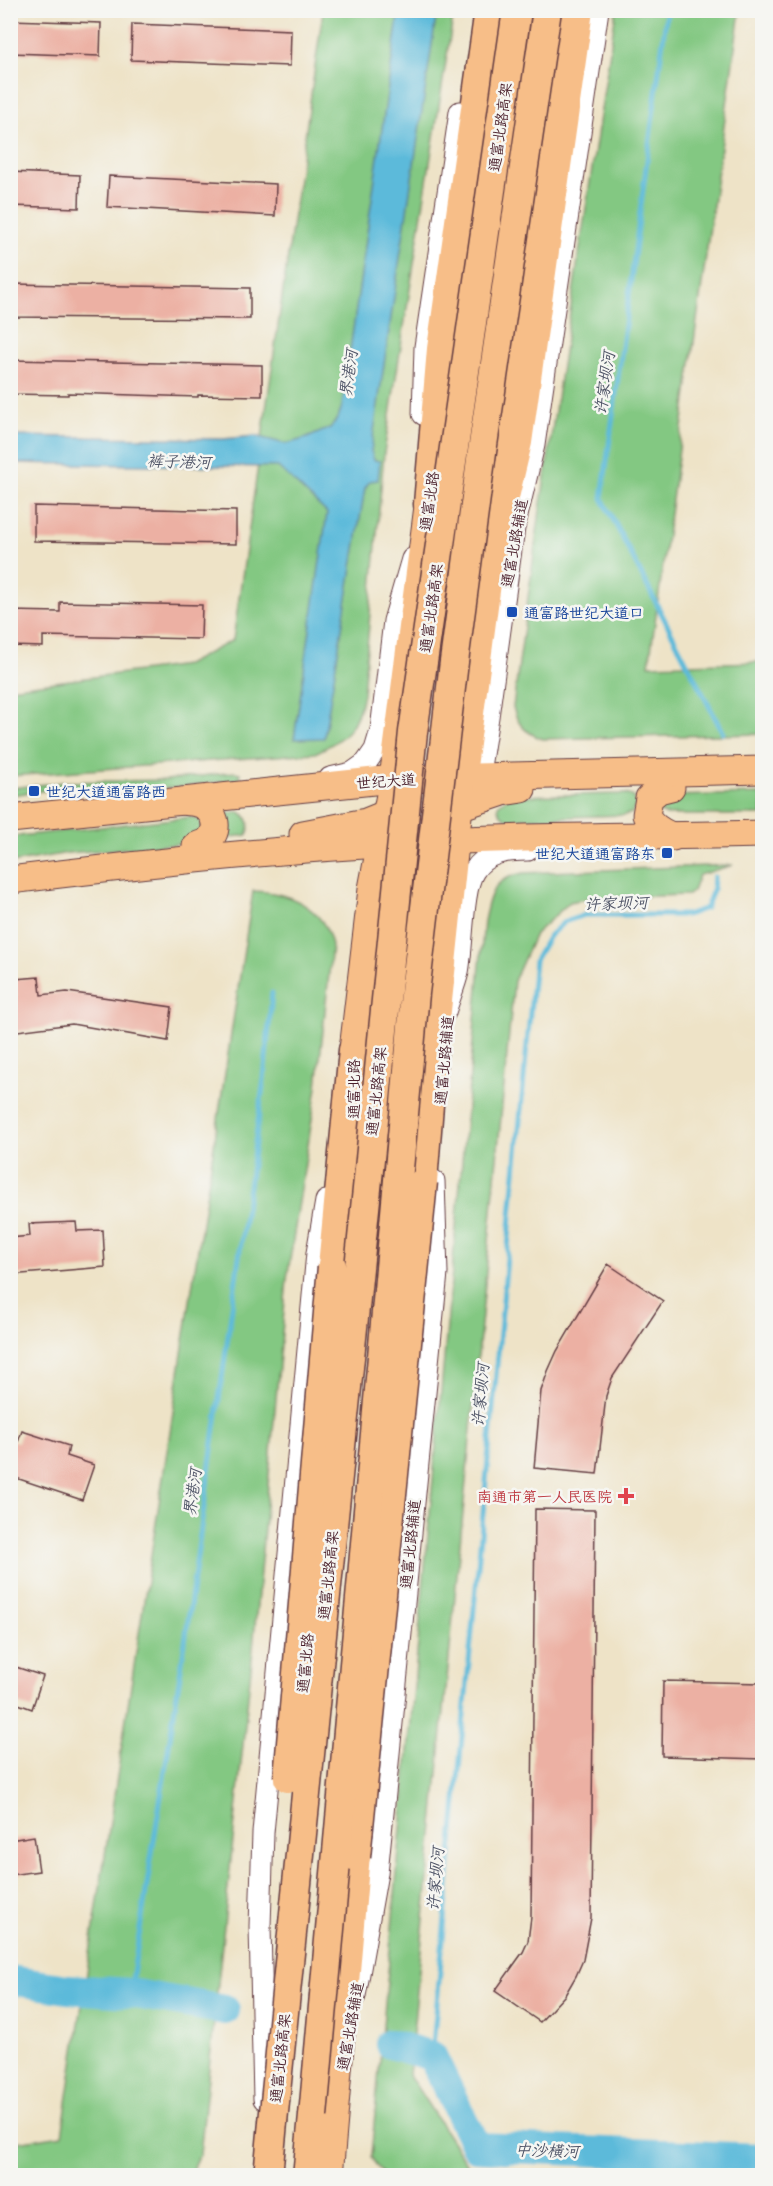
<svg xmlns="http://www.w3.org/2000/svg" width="773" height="2186" font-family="Delius,'LXGW WenKai TC',sans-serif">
  <rect width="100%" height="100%" fill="#f6f6f2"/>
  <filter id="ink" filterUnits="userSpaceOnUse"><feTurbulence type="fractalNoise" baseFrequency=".0167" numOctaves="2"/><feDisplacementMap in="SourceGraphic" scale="12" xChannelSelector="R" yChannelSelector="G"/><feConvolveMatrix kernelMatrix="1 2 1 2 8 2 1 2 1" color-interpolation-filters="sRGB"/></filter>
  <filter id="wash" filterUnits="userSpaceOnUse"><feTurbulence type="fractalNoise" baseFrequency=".008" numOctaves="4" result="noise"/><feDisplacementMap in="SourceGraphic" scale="24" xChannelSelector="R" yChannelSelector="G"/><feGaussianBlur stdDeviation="1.35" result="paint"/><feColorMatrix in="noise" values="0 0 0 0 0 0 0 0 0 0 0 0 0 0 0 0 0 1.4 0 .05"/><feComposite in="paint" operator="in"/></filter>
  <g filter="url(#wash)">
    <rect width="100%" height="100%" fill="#eee3c7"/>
    <g fill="#83c882" stroke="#667456" stroke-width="1.5">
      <path d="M323,11H454L384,453L363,694C357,727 346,739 315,753L11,776L10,688L186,665L233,640Z"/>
      <path d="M616,11H740L649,665L762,662V734L542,739C524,731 518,726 513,707L541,503Z"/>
      <path d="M235,772L240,773V779L173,788H64L11,795V788L64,782L167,780Z"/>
      <path d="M626,794L634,797L635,806L632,813L624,815L509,819C501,817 498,813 498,805L509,796Z"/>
      <path d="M762,794V815H666L658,811L659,803L667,796Z"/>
      <path d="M239,812C249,815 251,827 247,835L224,838V814Z"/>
      <path d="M191,817L200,820L202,833L192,843L68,853L11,863L10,837Z"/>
      <path d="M733,865L699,875L693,891L688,895L591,898L570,902L535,934L514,981L409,2075L471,2171L485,2175H383L371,2157L484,921C490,893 493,879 523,873Z"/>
      <path d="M253,891C289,892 324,907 332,945L317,1087L287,1279L252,1659L200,2154L190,2175H11V2143L62,2135Z"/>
    </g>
    <path fill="#5cbada" stroke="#536c82" stroke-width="1.5" d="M399,11H437L371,451L374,460L380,461L378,480L370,481L365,488L324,738L294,739L327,513L278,467L11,463V436L223,439L255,436L286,444L307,438L330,428L338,418L342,406Z"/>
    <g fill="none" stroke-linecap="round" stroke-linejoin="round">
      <g stroke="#5cbada" stroke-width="5">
        <path d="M667,10L602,498L723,733"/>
        <path d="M130,1993L184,1649L264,1079L272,993"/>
        <path d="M432,2056L535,960L549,936L564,922L585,915H687L706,908L713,890L714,877"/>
      </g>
      <g stroke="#5cbada" stroke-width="30">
        <path d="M10,1980L67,1989L130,1993L225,2010"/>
        <path d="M390,2044L432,2056L476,2147L762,2158"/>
      </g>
    </g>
    <g id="blocks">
      <g fill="#ecb0a3">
        <path d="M10,20L101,23L100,56L10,53Z"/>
        <path d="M132,24L291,30L290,66L131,60Z"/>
        <path d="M10,172L80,175L79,208L10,206Z"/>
        <path d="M109,176L276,184L275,216L107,207Z"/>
        <path d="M10,284L250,288V319L10,317Z"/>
        <path d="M10,360L262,365V396L198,395V397L68,393V395L10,394Z"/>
        <path d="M34,506L236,511V544L34,541Z"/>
        <path d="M60,602L202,605L201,639L43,636V647L10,646V611L60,612Z"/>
        <path d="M39,977L41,995L67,992L172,1007L168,1041L72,1024L10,1032V998L17,997L15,979Z"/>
        <path d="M76,1222L77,1231L103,1230L105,1267L10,1275V1238L30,1236L29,1224Z"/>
        <path d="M608,1264L663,1301L612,1378L606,1396L597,1474L534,1468L541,1391L548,1371L557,1351Z"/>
        <path d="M22,1431L69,1446L67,1456L94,1465L82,1500L10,1476V1440L18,1442Z"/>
        <path d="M535,1509L595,1510L591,1918L583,1960L576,1976L565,1995L540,2022L495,1991L523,1952L528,1941L531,1917Z"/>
        <path d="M10,1665L43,1676L32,1709L10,1701Z"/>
        <path d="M663,1681L762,1683V1759L662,1756Z"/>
        <path d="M34,1836L39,1871L10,1875V1840Z"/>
      </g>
    </g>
  </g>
  <g filter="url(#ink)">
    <use href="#blocks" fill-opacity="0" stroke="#633c42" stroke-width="1.5"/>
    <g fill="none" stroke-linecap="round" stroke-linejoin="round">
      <defs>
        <g id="tertiary">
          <path d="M423,414L425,347L460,112"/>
          <path d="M330,778L352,773L366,763L375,750L381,730L394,621L412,559"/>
          <path d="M476,792L488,717L514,528L534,445L598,10"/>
          <path d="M445,1012C449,999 455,985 458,972C463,948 462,888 474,871C486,852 507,850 528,850"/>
          <path d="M355,1996L377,1873L437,1273L434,1181"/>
          <path d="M264,2099L260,1926L263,1833L317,1253L326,1201"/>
        </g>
        <g id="primary">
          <path d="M490,494L562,10"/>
          <path d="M671,787L659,790L649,798L646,815C652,827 661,831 673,837"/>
          <path d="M182,801C188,802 195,802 201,804C214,811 221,828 209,840C206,843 200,844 196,846"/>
          <path d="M444,812L503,792L522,789"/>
          <path d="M10,819L393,779L762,770"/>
          <path d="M303,834L366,822L398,809"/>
          <path d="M10,880C134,865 257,851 381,844C508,836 636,837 762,834"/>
          <path d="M353,1072V1050L372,889L393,779L431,483"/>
          <path d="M428,1075L433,1053L462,778L491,556L490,532"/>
          <path d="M329,2176L358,1836"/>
        </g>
        <g id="trunk">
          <path d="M428,504L441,349L489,10"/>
          <path d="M491,556L518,442L579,10"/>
          <path d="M423,1182L433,1053"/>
          <path d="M332,1266L353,1050"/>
          <path d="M268,2176L273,2122"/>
          <path d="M307,2176L313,2116"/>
        </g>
      </defs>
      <use href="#tertiary" stroke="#633c42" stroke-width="23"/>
      <use href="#primary" stroke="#633c42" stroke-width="29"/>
      <use href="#trunk" stroke="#633c42" stroke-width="31"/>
      <use href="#tertiary" stroke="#fff" stroke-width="21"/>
      <use href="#primary" stroke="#f7be88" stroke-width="27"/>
      <use href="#trunk" stroke="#f7be88" stroke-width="28"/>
      <defs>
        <g id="trunk-bridge">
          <path d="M288,1778L332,1266"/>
          <path d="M356,1857L423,1182"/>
          <path d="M313,2116L415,993L454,662L482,452L547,10"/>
          <path d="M273,2122L413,732L517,10"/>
        </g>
      </defs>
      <use href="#trunk-bridge" stroke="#633c42" stroke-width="31" stroke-linecap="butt"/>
      <use href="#trunk-bridge" stroke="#f7be88" stroke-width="28"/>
    </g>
  </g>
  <g fill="#1a4fb4" stroke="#f6f6f2" stroke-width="2">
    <rect x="506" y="606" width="12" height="12" rx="3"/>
    <rect x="28" y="785" width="12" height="12" rx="3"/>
    <rect x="661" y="847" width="12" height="12" rx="3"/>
  </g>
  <path fill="#e0444e" stroke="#f6f6f2" stroke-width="2" d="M623 1487h6v6h6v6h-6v6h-6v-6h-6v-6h6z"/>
  <g text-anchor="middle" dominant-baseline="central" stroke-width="5" stroke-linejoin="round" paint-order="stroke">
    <g font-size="15" fill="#4a1f2b" stroke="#f6f6f2">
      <text transform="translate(500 127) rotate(-82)">通富北路高架</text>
      <text transform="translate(429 501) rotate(-82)">通富北路</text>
      <text transform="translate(514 543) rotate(-80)">通富北路辅道</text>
      <text transform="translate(431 608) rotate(-82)">通富北路高架</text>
      <text transform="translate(386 781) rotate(-4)">世纪大道</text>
      <text transform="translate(444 1060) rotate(-85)">通富北路辅道</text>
      <text transform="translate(353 1089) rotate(-90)">通富北路</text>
      <text transform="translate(376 1091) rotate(-84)">通富北路高架</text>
      <text transform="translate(410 1544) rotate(-84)">通富北路辅道</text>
      <text transform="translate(328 1575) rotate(-84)">通富北路高架</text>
      <text transform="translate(305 1663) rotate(-85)">通富北路</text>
      <text transform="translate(350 2026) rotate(-80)">通富北路辅道</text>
      <text transform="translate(280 2058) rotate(-84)">通富北路高架</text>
    </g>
    <g font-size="15" fill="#164399" stroke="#f6f6f2" text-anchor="start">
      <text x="524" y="612">通富路世纪大道口</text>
      <text x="46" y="791">世纪大道通富路西</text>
      <text x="655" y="853" text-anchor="end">世纪大道通富路东</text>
    </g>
    <g font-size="15" fill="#be3a42" stroke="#f6f6f2" text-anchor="end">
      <text x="612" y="1496">南通市第一人民医院</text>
    </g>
    <g font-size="16" font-style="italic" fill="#505568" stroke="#f6f6f2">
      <text transform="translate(348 373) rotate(-82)">界港河</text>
      <text transform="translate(604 383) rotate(-82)">许家坝河</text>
      <text transform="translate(179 461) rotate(2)">裤子港河</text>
      <text transform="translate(616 903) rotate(-2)">许家坝河</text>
      <text transform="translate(480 1395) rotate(-85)">许家坝河</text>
      <text transform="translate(192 1492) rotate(-82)">界港河</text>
      <text transform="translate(435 1879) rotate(-85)">许家坝河</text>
      <text transform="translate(547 2150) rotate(2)">中沙横河</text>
    </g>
  </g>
  <rect width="773" height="2186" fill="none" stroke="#f6f6f2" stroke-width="36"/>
</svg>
